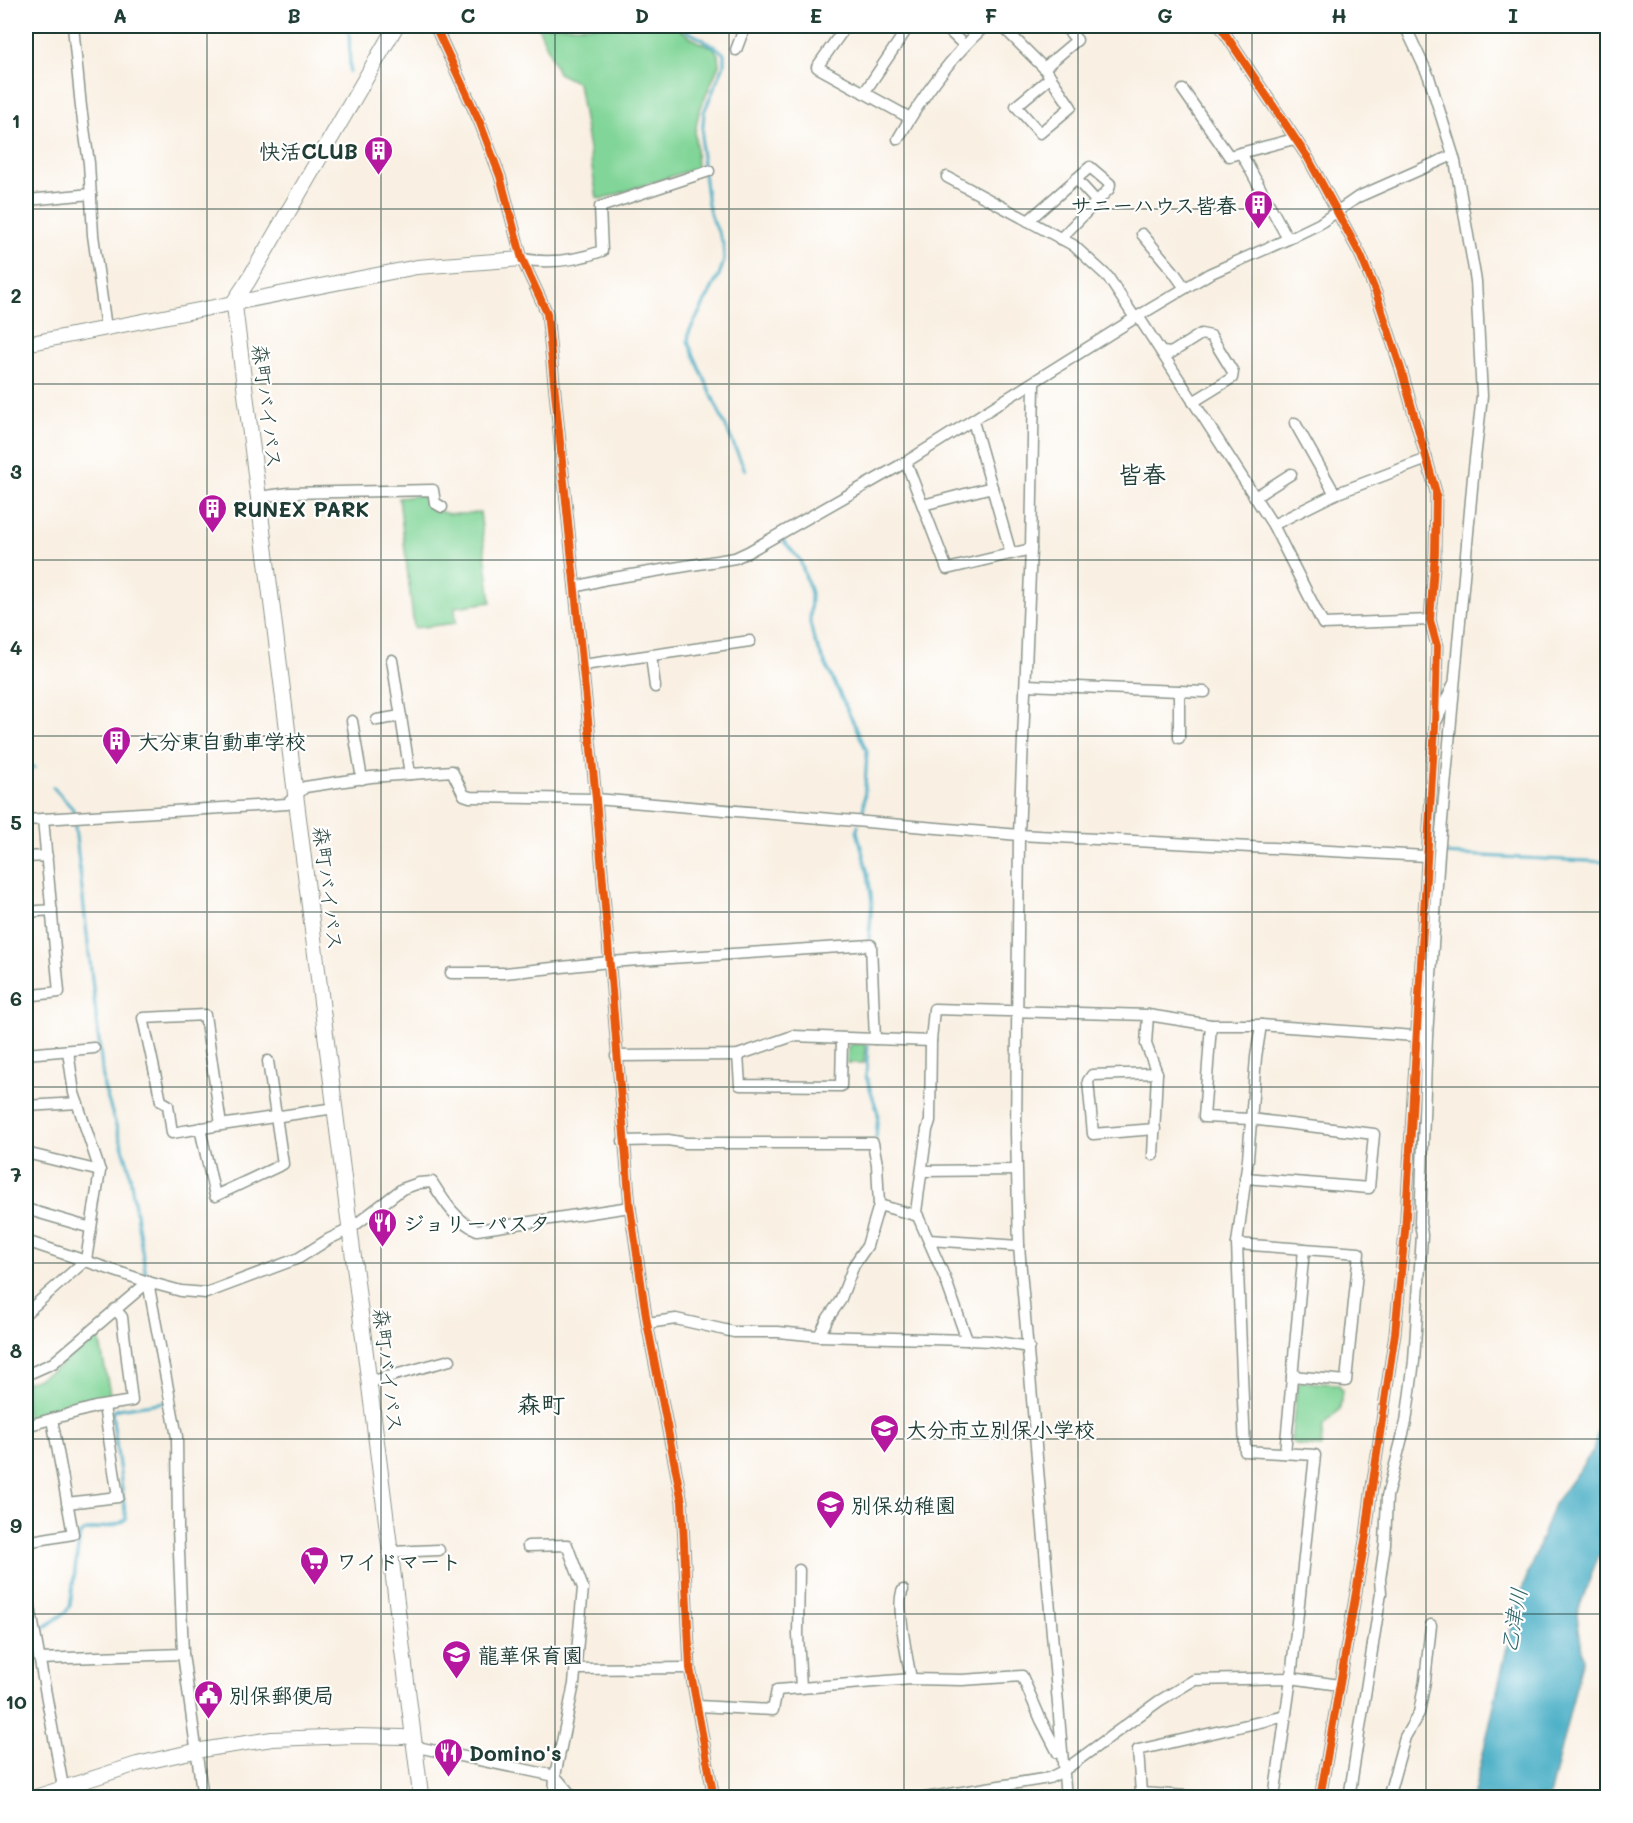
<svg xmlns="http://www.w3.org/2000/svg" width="1633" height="1823" font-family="Mali,'Klee One',sans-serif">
  <rect width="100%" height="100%" fill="#fff"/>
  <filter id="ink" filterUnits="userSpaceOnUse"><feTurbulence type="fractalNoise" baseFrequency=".0167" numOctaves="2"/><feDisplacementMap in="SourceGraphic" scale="12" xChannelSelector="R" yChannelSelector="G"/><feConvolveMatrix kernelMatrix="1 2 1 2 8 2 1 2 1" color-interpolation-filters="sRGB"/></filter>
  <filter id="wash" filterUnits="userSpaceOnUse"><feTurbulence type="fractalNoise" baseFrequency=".008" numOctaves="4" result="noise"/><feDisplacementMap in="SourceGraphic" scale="24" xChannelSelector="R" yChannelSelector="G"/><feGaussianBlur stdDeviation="1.35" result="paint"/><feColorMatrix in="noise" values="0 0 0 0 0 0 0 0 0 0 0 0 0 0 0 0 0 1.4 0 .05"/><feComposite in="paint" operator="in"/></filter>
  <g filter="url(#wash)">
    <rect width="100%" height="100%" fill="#f9f0e3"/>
    <g fill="#81d598" stroke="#508966" stroke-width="1.5">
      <path d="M538,26H675L698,42L713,47L718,54L719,65L699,112L695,132L697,168L602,199L597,198L578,83L558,73Z"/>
      <path d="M421,495C441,519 451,515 480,512L491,602L455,607L456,623L414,628L399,498Z"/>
      <path d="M851,1044H865L864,1063H847L848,1047Z"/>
      <path d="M98,1333L111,1399L26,1422V1382C56,1374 75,1353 98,1333Z"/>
      <path d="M1302,1382L1338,1384L1342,1390L1340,1409L1323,1426L1321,1447L1297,1445L1291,1441L1297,1386Z"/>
    </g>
    <path fill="#46adc5" stroke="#32757c" stroke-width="1.5" d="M1607,1395V1538L1595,1565L1577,1614L1583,1658L1549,1797H1473L1517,1603L1554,1504L1593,1451Z"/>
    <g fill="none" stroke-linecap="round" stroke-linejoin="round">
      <g stroke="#46adc5" stroke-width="3">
        <path d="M349,26L350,72"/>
        <path d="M681,26C694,38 712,41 724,54V65L704,112L701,149L708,205L711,216L723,243L724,261L719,275L689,332L688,342L745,470"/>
        <path d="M781,538L800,560L811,593L810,623L814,640L867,751L864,806L860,819"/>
        <path d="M26,761L34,768"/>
        <path d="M53,787L73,809L104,1087L128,1164L146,1275"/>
        <path d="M858,825L857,831L868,874L872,902L869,938"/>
        <path d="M1441,854L1608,862"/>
        <path d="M868,1045L866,1076L878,1113L876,1138"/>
        <path d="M41,1630L66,1612L70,1606L80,1534C94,1525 114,1530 126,1519L112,1412L118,1409L165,1402"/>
      </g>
    </g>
  </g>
  <g filter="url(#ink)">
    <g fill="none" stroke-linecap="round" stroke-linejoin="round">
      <defs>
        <g id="minor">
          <path d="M73,26L81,107L89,163L93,235L106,328"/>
          <path d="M435,26L480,123L500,176L522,259L547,313L596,799L630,1207L647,1323L682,1502L690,1668L714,1798"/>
          <path d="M846,26L817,67L910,118"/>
          <path d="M944,26L964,45"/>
          <path d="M991,26L1004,28L1044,68L1071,107L1040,133L1016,106L1051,77"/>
          <path d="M1220,26L1308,158L1361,256L1376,293L1401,369L1436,492L1435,553L1430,620L1437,646L1435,726L1405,1232L1395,1333L1371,1494L1366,1535L1320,1798"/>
          <path d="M736,50L745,26"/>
          <path d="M1044,68L1077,40L1064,26"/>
          <path d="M1183,90L1229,156L1294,139"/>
          <path d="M864,93L909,26"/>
          <path d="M898,139C921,98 951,57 985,26"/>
          <path d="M1241,153L1288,239"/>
          <path d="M947,177L1073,245L1108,277L1135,318"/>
          <path d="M1076,179L1097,202"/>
          <path d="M26,203L28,200L91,194"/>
          <path d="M1028,221L1090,167L1110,184L1109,189L1060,239"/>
          <path d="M1142,234L1173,271L1185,288"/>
          <path d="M522,259C549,264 577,260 602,251L600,207L709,171"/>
          <path d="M1138,316L1273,525L1323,624L1430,620"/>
          <path d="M1162,352L1171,353L1201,334L1211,336L1233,372L1232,378L1193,402"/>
          <path d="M1034,383L1031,549L1019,835L1016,1133L1019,1246L1066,1798"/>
          <path d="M973,421L1011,554"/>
          <path d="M1295,423L1335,494"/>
          <path d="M906,462L947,569L1031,549"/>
          <path d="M259,497L289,493L433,490L435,503L442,507"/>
          <path d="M1255,497L1291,474"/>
          <path d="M923,505L992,487"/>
          <path d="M1273,525L1335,494L1427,459"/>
          <path d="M575,587L607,579L735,558L748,552L906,462L1135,318L1209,274L1288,239L1319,224L1358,197L1453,155"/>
          <path d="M651,655L655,687"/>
          <path d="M392,660L410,774"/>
          <path d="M583,665L750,641"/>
          <path d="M1026,685L1205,692"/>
          <path d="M377,720L401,716"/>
          <path d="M1437,720L1453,685"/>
          <path d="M352,721L362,779"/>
          <path d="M1179,738V691"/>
          <path d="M26,820L287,804L305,787L371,777L452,771L464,795L470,797L596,799L1019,835L1426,856"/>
          <path d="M26,857L47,856"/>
          <path d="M26,912L52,910"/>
          <path d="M451,973H505L609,962L871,945L875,1039"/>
          <path d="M26,996L59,992L43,819"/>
          <path d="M1148,1015L1146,1044L1157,1073L1153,1155"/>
          <path d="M1211,1025L1204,1117L1251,1119L1374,1134L1369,1188L1245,1178"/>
          <path d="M1261,1025L1256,1057L1248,1159L1237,1244L1245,1451L1315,1455L1291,1678L1274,1798"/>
          <path d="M931,1041L930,1121L927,1130L916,1212L945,1278L967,1340"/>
          <path d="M26,1054L94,1048"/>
          <path d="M738,1055L740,1085L841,1086L842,1038"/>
          <path d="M616,1056L738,1055L793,1036L931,1041L934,1009L1148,1015L1211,1025H1261L1415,1036"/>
          <path d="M26,1106L78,1103"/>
          <path d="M221,1125L205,1015L143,1018L161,1101L168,1105L172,1133C226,1124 280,1116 335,1108"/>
          <path d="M200,1128L215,1196L283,1164L268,1061"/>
          <path d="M1155,1129L1093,1134L1088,1081L1092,1075L1157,1073"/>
          <path d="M623,1141L668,1140L686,1143H873L877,1164L879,1205L918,1216"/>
          <path d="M26,1153L100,1171"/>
          <path d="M922,1171L1016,1170"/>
          <path d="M26,1209L91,1228"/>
          <path d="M929,1240L1019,1246"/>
          <path d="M26,1241L148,1282L181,1291L206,1293L299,1258L329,1239L350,1229L402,1189L419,1183L432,1182C444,1201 456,1221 477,1230L630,1207"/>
          <path d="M1237,1244L1359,1253L1346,1381L1292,1376"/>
          <path d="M148,1282L177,1437L178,1527L183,1654L203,1798"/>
          <path d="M26,1313L86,1260L91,1228L100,1171L74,1093L68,1051"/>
          <path d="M647,1323L676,1319L734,1332H778L819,1336L967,1340L991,1341L1029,1347"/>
          <path d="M819,1336L828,1318L840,1301L854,1265L867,1246L879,1205"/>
          <path d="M26,1375L53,1363L148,1282"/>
          <path d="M369,1382L450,1360"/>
          <path d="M26,1426L95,1407L132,1401L122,1317L115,1309"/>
          <path d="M1285,1453L1304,1249"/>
          <path d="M67,1503L118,1497L104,1406"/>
          <path d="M26,1542L73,1534L52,1419"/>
          <path d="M528,1546L567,1545L583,1588L574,1684L555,1776L554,1798"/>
          <path d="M390,1552L439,1550"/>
          <path d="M799,1570L798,1635L801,1688"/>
          <path d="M26,1585L63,1787"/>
          <path d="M903,1590C895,1603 908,1661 911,1679"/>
          <path d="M39,1659L183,1654"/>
          <path d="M576,1669L690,1668"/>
          <path d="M698,1706L773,1710L777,1690L911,1679L962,1680L1022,1676L1041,1720L1058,1753"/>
          <path d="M411,1742L422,1748L555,1776L571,1795L577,1798"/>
          <path d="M925,1798L1049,1778L1063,1771L1159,1701L1194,1680L1291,1678L1339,1685"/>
          <path d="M1218,1798L1141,1793L1138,1750L1286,1716"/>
          <path d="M1349,1798L1381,1593L1380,1579L1385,1544L1387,1496L1406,1422L1414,1361L1422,1235L1420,1223L1427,1036L1439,854L1473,477L1482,396L1476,281L1455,161L1429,77L1405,26"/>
          <path d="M1388,1798L1405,1737L1419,1713L1425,1681L1431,1625"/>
        </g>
        <g id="tertiary">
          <path d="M26,344L417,267L522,259"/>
          <path d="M32,1798L137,1764L195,1751L272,1739L354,1736L403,1737"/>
        </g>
        <path id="secondary" d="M396,26L248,281L234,302L421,1798"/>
      </defs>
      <use href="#minor" stroke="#8c968c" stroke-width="13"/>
      <use href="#tertiary" stroke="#8c968c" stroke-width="16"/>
      <use href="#secondary" stroke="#8c968c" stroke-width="17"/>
      <use href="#minor" stroke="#fff" stroke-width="10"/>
      <use href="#tertiary" stroke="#fff" stroke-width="14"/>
      <use href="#secondary" stroke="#fff" stroke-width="15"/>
      <defs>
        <g id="cycleway">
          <path d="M435,26L480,123L500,176L522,259L547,313L596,799L630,1207L647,1323L682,1502L690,1668L714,1798"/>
          <path d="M1220,26L1308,158L1361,256L1376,293L1401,369L1436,492L1435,553L1430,620L1437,646L1435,726L1405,1232L1395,1333L1371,1494L1366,1535L1320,1798"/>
        </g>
      </defs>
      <use href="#cycleway" stroke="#fff" stroke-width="11"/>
      <use href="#cycleway" stroke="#e8590c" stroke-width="8"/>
    </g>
  </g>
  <path fill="none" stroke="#1f3d34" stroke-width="1.5" stroke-opacity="0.55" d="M207,26V1798M381,26V1798M555,26V1798M729,26V1798M904,26V1798M1078,26V1798M1252,26V1798M1426,26V1798M26,209H1608M26,384H1608M26,560H1608M26,736H1608M26,912H1608M26,1087H1608M26,1263H1608M26,1439H1608M26,1614H1608"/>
  <defs>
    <symbol id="building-pin" viewBox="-11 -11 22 30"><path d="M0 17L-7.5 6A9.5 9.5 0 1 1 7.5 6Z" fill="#b5179e" stroke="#fff"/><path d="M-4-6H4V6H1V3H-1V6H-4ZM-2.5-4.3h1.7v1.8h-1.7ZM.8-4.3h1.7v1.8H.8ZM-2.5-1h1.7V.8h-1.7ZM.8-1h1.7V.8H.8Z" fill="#fff"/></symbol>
    <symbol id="restaurant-pin" viewBox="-11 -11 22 30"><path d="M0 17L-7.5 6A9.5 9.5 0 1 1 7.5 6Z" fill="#b5179e" stroke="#fff"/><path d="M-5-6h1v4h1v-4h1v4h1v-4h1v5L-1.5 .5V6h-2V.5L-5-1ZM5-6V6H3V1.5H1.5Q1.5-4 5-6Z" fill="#fff"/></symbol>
    <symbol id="school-pin" viewBox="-11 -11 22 30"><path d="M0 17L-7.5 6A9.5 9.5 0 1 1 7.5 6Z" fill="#b5179e" stroke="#fff"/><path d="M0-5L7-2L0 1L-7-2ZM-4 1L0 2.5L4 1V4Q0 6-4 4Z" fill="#fff"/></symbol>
    <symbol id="supermarket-pin" viewBox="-11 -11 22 30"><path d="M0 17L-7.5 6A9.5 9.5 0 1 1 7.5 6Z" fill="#b5179e" stroke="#fff"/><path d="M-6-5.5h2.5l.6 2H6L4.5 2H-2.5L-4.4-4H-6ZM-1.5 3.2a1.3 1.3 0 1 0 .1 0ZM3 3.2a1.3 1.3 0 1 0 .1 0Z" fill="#fff"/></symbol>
    <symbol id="civic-pin" viewBox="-11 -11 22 30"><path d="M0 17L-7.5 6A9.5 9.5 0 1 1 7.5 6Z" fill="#b5179e" stroke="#fff"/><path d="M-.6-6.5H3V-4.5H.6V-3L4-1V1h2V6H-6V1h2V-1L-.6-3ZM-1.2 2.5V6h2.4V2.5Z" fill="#fff"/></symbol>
  </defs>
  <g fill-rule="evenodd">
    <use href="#building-pin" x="362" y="134" width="33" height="45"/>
    <use href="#building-pin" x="1242" y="188" width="33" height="45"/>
    <use href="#building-pin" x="196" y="492" width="33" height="45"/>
    <use href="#building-pin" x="100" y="724" width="33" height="45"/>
    <use href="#restaurant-pin" x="366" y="1206" width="33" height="45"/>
    <use href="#school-pin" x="868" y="1412" width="33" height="45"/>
    <use href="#school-pin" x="814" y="1488" width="33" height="45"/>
    <use href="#supermarket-pin" x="298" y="1544" width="33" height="45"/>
    <use href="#school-pin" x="440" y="1638" width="33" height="45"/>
    <use href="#civic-pin" x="192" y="1678" width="33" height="45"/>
    <use href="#restaurant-pin" x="432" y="1736" width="33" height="45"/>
  </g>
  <g text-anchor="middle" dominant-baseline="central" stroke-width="4.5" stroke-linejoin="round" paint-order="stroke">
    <g font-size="21" font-weight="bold" fill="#1f3d34" stroke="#fff" text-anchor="start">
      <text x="358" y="150" text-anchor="end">快活CLUB</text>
      <text x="1237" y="204" text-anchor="end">サニーハウス皆春</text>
      <text x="233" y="508">RUNEX PARK</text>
      <text x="138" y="740">大分東自動車学校</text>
      <text x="403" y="1222">ジョリーパスタ</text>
      <text x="906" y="1428">大分市立別保小学校</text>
      <text x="851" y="1504">別保幼稚園</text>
      <text x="336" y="1560">ワイドマート</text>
      <text x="478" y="1654">龍華保育園</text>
      <text x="229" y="1694">別保郵便局</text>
      <text x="469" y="1752">Domino's</text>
    </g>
    <g font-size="21" fill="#1f3d34" stroke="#fff">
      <text transform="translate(268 406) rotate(83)">森町バイパス</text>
      <text transform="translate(329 888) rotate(83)">森町バイパス</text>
      <text transform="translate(389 1370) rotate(83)">森町バイパス</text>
    </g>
    <g font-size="22" font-style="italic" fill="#2d6467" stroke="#fff">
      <text transform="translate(1513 1620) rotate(-80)">乙津川</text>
    </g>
    <g font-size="24" font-weight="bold" fill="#1f3d34" stroke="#fff">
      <text x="1142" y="473">皆春</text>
      <text x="541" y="1403">森町</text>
    </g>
  </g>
  <rect width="1633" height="1823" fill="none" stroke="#fff" stroke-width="66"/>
  <rect x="33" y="33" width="1567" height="1757" fill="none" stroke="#1f3d34" stroke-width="2"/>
  <g font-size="20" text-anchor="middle" font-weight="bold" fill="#1f3d34">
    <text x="120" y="23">A</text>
    <text x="294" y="23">B</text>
    <text x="468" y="23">C</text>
    <text x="642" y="23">D</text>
    <text x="816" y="23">E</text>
    <text x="991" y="23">F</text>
    <text x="1165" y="23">G</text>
    <text x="1339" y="23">H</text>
    <text x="1513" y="23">I</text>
    <text x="16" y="128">1</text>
    <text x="16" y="303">2</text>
    <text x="16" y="479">3</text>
    <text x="16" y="655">4</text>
    <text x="16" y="830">5</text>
    <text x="16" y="1006">6</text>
    <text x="16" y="1182">7</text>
    <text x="16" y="1358">8</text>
    <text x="16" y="1533">9</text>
    <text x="16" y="1709">10</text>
  </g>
</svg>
